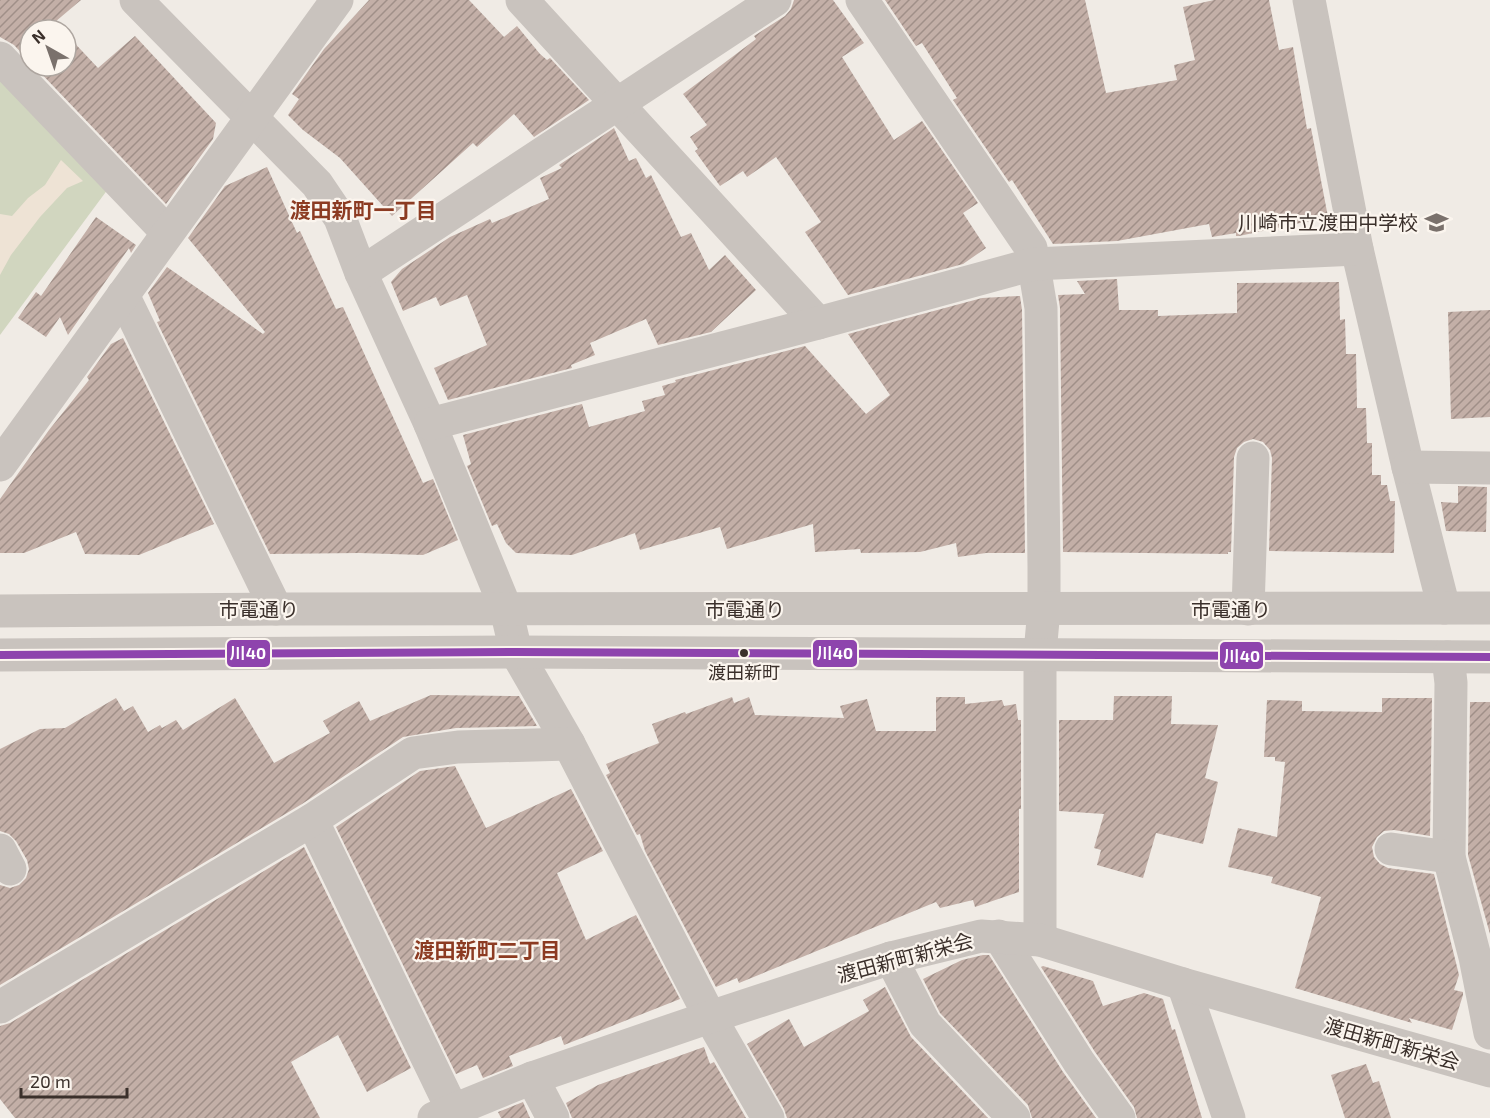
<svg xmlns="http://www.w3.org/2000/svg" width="1490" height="1118" font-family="'Exo 2','Noto Sans JP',sans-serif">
  <defs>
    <pattern id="building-hatch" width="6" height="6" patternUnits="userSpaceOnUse" patternTransform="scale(1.5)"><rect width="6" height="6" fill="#c3afa7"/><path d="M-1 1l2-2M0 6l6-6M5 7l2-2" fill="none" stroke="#a08f88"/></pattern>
  </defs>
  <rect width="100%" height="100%" fill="#f0ebe5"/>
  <path fill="#d1d6bf" d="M0,76L108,189L0,335Z"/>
  <path fill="#eee3d5" d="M61,160L83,181L67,188L40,217L11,255L0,275V214L12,216L28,198L45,185Z"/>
  <g fill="url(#building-hatch)">
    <path d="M0,0H81L55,22L62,30H30V62L14,45L0,37Z"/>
    <path d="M369,0H469L504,37L517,26L540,54L547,60L550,58L589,100L534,137L514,114L477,147L473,143L392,216L340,158L303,130L288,115L299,99L292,94L324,49Z"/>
    <path d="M794,0H833L864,43L842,57L894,140L922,121L978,203L963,213L986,248L963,264L848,295L805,232L821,222L776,157L747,177L743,171L720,186L695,151L698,149L690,137L707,125L683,94L756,39L754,36L785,16L791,9Z"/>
    <path d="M885,0H1085L1106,93L1177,80L1174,65L1195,60L1183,7L1214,0H1269L1279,50L1293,47L1307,129L1311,128L1328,217L1239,236H1236V233L1212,237L1209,224L1117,241L1053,244L1012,180L1009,182L953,100L957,98L922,43L916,46Z"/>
    <path d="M66,34L98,68L135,36L216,123L213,139L166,204L34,66H66Z"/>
    <path d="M614,128L629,161L636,158L646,178L651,175L681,237L691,233L709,270L725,255L756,290L711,332L658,345L646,319L590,343L595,355L571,365L572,368L448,400L434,368L487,345L467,295L440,306L436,297L403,311L391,282L402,269L450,237L490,219L492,223L549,199L540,178L562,168L559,165Z"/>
    <path d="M267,167L297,233L300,231L336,309L343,307L423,483L433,479L458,540L423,555L359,553L270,554L157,322L160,321L148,293L167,267L263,334L265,332L188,238L225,186Z"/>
    <path d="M96,217L136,245L131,253L129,248L68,335L60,317L46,337L18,318L36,292L41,296Z"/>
    <path d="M1117,279L1119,310H1158V316L1237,313V283L1339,282L1340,320L1345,319L1346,354H1356L1357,408H1366L1367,443H1372V475H1381V485H1387L1390,501H1395L1394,553L1269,551L1272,458L1270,450L1263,442L1253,439L1244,442L1237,448L1234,457L1231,552H1228V554L1063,552L1060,308L1058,295L1085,294L1077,281Z"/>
    <path d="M1020,296L1022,310L1025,553H986L958,557L956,543L920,552L861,553L860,549L815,552L813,524L727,549L720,527L640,550L635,533L572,555L516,553L506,543L497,524L492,526L467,466L471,464L463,435L582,404L589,427L645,411L642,401L665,395L662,386L676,382L675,380L805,346L866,414L890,395L848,334L982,298Z"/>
    <path d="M1490,310V417L1451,419L1448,312Z"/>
    <path d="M123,338L214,524L139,555L85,554L76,532L24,553H0V499L49,430L89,380L87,377L111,344Z"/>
    <path d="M1458,486L1487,487L1486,532L1446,531L1441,502L1458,503Z"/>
    <path d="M431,695L519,696L537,726L456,728L403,737L302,804L0,985V885L10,888L19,885L26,878L29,869L27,860L16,841L9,834L0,831V749L40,729L65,728L116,698L124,711L133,706L148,732L160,725L162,728L176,720L183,730L235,698L274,763L330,733L323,721L359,701L370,721Z"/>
    <path d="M1114,696H1172L1171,724L1218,725L1205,778L1218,782L1203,844L1156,833L1143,878L1097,865L1101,850L1094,848L1104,814L1059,811V720H1113Z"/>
    <path d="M732,697L734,703L749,697L755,715L844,718L840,706L867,699L876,731H936V697H965V704L1002,700L1004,706L1016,704L1018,720H1021V809H1019V892L975,907L973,900L940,908L936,902L739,983L737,978L716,987L645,851L640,834L637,835L606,775L610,773L606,764L659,743L652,724L685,712L686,714Z"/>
    <path d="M1382,698H1432L1430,836L1394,830L1384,831L1377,837L1372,847L1374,857L1380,864L1388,868L1434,874L1459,975L1454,990L1463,992V995L1452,1030L1409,1018L1412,1023L1295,988L1321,897L1271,883L1273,877L1228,867L1238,828L1277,837L1285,762L1275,761V757H1264L1267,700L1302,701V711L1382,712Z"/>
    <path d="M1470,702H1490V934L1468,855Z"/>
    <path d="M455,766L486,828L571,789L603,851L557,873L586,940L636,915L680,999L564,1045L561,1036L509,1056L513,1066L483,1078L477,1065L456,1074L336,827L420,771Z"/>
    <path d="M304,847L411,1068L367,1092L338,1035L291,1062L320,1118H15L0,1099V1026L10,1023Z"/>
    <path d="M983,955H989L1063,1072L1096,1118H1032L1028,1105L940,1013L923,979L962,960Z"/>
    <path d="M1043,966L1093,981L1103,1006L1144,993L1163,999L1172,1030L1175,1029L1202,1118H1137L1134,1107L1095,1052L1041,967Z"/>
    <path d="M885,987L911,1037L988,1118H787L784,1109L747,1044L789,1019L804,1047L869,1011L863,1000Z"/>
    <path d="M704,1047L710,1064L714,1062L746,1118H572L566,1103L598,1085Z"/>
    <path d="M1366,1064L1373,1083L1379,1081L1391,1118H1345L1331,1075Z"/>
    <path d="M523,1102L530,1118H501L498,1112Z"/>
  </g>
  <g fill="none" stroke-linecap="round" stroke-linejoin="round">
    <g stroke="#c9c3be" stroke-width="33">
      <path d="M136,0L317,184L340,218L361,273L430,424L506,609L516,652L569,744L710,1017L768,1118"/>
      <path d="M522,0L818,323"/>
      <path d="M862,0L1031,248L1041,308L1044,566V609L1040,653V940"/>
      <path d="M1309,0L1357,249L1408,467L1444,608"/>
      <path d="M0,58L167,232"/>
      <path d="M361,273L775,0"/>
      <path d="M123,295L276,609"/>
      <path d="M430,424L818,323L1034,264L1357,249"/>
      <path d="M0,465L337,0"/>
      <path d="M1408,467L1490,468"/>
      <path d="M1248,609L1253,458"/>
      <path d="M0,611L276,609L1490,608"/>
      <path d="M0,655L516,652L1490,657"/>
      <path d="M1448,657L1451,683L1449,857L1475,957L1490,1033"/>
      <path d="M312,820L452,1109"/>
      <path d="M1391,849L1449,857"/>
      <path d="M0,850L10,869"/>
      <path d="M999,936L1079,1062L1119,1118"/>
      <path d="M891,958L925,1024L1014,1118"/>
      <path d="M1183,984L1229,1118"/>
      <path d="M0,1007L312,820L413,753L458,747L569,744"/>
      <path d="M532,1078L553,1118"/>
      <path d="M434,1118L532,1078L710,1017L891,958L981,936L1040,940L1183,984L1490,1071"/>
    </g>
    <defs>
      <path id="bus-1" d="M0,655L516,652L1490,657"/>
    </defs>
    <use href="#bus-1" stroke="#fbf5ee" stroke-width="12"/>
    <use href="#bus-1" stroke="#8e44ad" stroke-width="8"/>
  </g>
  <defs>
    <symbol id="school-bare" viewBox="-9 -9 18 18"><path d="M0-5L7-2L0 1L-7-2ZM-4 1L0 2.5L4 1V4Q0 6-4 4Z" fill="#7a716c" stroke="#fbf5ee" stroke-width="2.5" paint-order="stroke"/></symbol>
  </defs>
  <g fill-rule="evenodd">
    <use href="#school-bare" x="1420" y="206" width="33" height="33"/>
  </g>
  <circle fill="#3b302b" stroke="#fbf5ee" stroke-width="2" cx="744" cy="653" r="5"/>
  <g text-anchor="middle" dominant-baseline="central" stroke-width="4.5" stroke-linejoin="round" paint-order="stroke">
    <g font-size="18" fill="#3b302b" stroke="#fbf5ee">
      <text x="744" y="672">渡田新町</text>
    </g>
    <g font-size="20" fill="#3b302b" stroke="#fbf5ee" text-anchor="end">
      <text x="1418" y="222">川崎市立渡田中学校</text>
    </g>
    <g font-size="20" fill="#3b302b" stroke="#fbf5ee">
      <text x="259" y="609">市電通り</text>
      <text x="745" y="609">市電通り</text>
      <text x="1231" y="609">市電通り</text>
      <text transform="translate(905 957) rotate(-15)">渡田新町新栄会</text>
      <text transform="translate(1392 1043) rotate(16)">渡田新町新栄会</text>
    </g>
    <g font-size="21" font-weight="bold" fill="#8c3b22" stroke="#fbf5ee">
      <text x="363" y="209">渡田新町一丁目</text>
      <text x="487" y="949">渡田新町二丁目</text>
    </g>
  </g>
  <g stroke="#fbf5ee" stroke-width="2">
    <rect x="226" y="639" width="45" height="29" rx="6" fill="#8e44ad"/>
    <rect x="812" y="639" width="46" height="29" rx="6" fill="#8e44ad"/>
    <rect x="1219" y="641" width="45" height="29" rx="6" fill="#8e44ad"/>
  </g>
  <g font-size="16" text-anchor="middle" font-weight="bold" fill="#fff">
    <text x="248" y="659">川40</text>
    <text x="835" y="659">川40</text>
    <text x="1242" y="662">川40</text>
  </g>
  <g transform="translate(48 48) rotate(320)"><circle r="28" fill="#fbf5ee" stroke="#aea6a0" stroke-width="1.5"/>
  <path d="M0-4.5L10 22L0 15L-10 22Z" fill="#7a716c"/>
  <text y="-9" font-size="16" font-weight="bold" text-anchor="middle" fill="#3b302b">N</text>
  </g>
  <path d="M21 1088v9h106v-9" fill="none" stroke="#3b302b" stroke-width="3"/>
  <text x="30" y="1088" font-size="18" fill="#3b302b" stroke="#fbf5ee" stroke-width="4.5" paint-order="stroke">20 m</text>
</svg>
